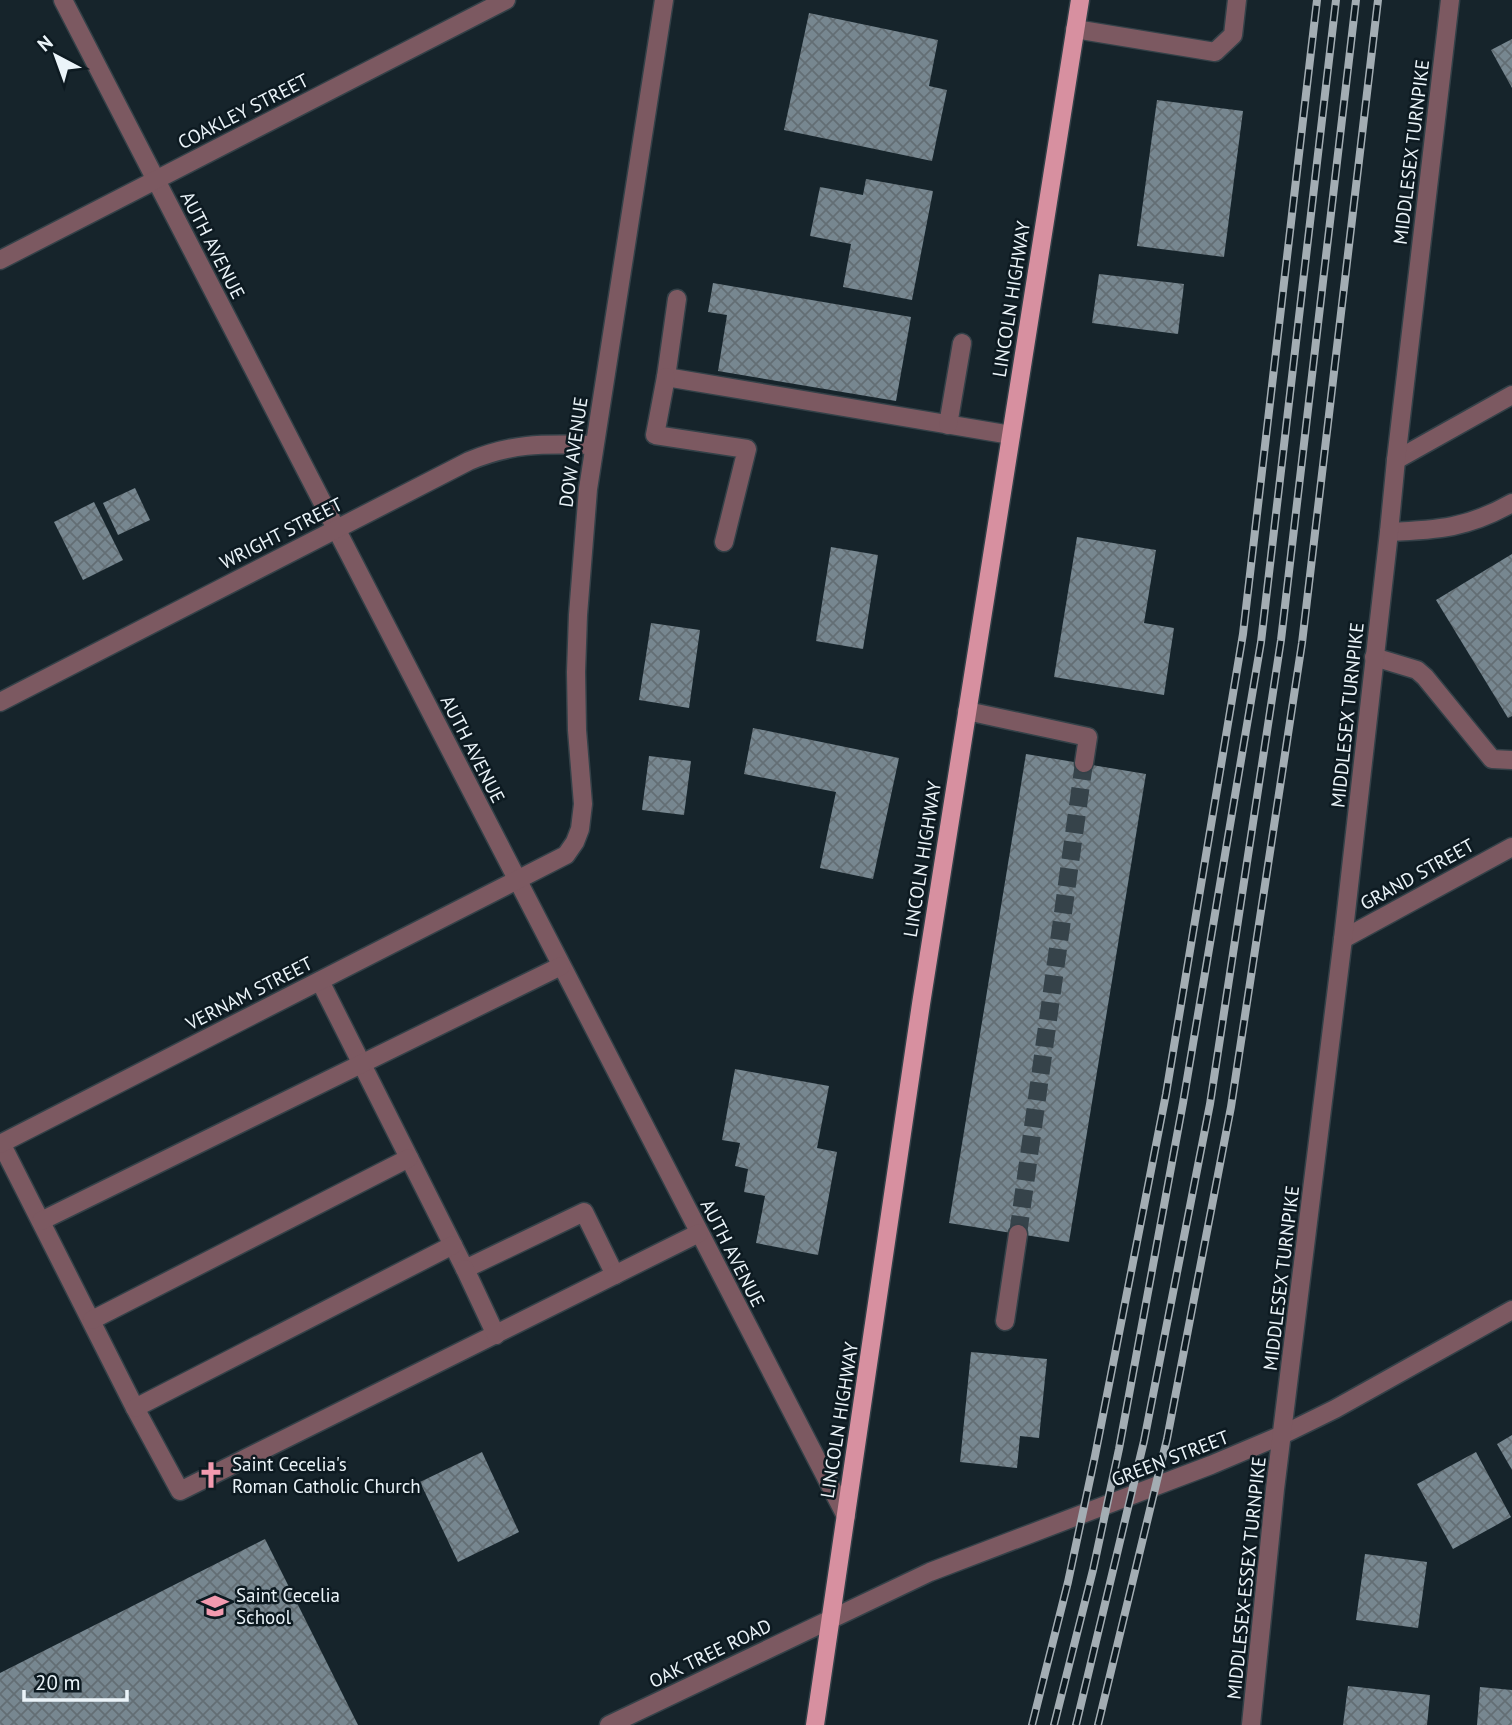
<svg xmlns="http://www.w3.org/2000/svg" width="1512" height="1725" font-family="'PT Sans',sans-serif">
  <defs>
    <pattern id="building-cross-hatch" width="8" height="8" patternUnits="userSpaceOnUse" patternTransform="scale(1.75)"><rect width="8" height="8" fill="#778790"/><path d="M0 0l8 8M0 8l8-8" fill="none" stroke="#636e74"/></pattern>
  </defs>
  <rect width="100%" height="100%" fill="#16242b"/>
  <g fill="url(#building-cross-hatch)">
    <path d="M809,13L938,40L929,86L947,90L932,161L784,130Z"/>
    <path d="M1512,39V88L1491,50Z"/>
    <path d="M1157,100L1243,111L1224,257L1137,246Z"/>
    <path d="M866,179L933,191L912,300L843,287L851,244L810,236L820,187L863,195Z"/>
    <path d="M1099,274L1184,284L1178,334L1092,323Z"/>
    <path d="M713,283L911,317L896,401L718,371L727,315L708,312Z"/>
    <path d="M135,488L150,520L118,535L103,503Z"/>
    <path d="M94,502L123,560L83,580L54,522Z"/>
    <path d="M1077,537L1156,550L1144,623L1174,628L1164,695L1054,677Z"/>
    <path d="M831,547L878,555L863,649L816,641Z"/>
    <path d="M1512,554V716L1508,718L1436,600Z"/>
    <path d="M651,623L700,630L689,708L639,700Z"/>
    <path d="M753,728L899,758L873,879L820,868L836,792L744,774Z"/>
    <path d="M1026,754L1146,774L1069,1242L949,1223Z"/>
    <path d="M649,756L691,761L684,815L642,810Z"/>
    <path d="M735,1069L829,1086L817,1148L837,1152L818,1255L756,1243L765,1196L744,1192L748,1169L735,1166L740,1143L722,1140Z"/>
    <path d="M971,1352L1047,1359L1039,1438L1020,1436L1017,1468L960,1462Z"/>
    <path d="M1512,1435V1470L1497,1444Z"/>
    <path d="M482,1452L519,1532L458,1562L420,1482Z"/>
    <path d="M1476,1452L1511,1517L1453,1549L1417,1484Z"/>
    <path d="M265,1539L358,1725H0V1673Z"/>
    <path d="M1365,1554L1427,1562L1418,1628L1356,1620Z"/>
    <path d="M1348,1686L1430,1695L1427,1725H1343Z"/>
    <path d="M1480,1687L1512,1690V1725H1477Z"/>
  </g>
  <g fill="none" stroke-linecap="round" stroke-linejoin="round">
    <path stroke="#36434a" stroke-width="18" stroke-dasharray="18 9" stroke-linecap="butt" d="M1018,1234L1084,763"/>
    <defs>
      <g id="minor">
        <path d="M63,0L846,1516"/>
        <path d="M1075,29L1215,52L1233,35L1237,0"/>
        <path d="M0,260L506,0"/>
        <path d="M677,299L666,377L1011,435"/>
        <path d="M666,377L655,435L747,449L724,542"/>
        <path d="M948,425L962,343"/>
        <path d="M1396,460L1512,395"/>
        <path d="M1389,532C1438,530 1468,528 1512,503"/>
        <path d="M1374,657L1417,670L1425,677L1492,759L1512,760"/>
        <path d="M0,702L469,461C515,442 545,444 594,445"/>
        <path d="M967,711L1088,737L1084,763"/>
        <path d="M1343,939L1512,847"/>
        <path d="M320,981L465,1269L584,1212L615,1275"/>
        <path d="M1,1143L135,1408L180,1491L699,1233"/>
        <path d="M0,1144L566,855L575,842L580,829L583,804L577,730L576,672L578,615L588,489L664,0"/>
        <path d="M41,1221L561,966"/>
        <path d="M465,1269L496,1335"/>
        <path d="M92,1320L409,1158"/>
        <path d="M1005,1321L1018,1234"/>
        <path d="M135,1408L453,1245"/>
        <path d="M609,1725L930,1572L1211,1465L1282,1435L1335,1409L1512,1310"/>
        <path d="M1251,1725L1275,1489L1343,939L1389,532L1396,460L1450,0"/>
      </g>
      <path id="major" d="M815,1725L921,1004L1080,0"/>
    </defs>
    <use href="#minor" stroke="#344148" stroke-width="21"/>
    <use href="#major" stroke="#344148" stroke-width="21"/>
    <use href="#minor" stroke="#7c5961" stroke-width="18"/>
    <use href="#major" stroke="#d790a0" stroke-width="18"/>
    <defs>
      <g id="rail">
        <path d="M1032,1725L1068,1582L1095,1456L1166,1094L1243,634L1317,0"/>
        <path d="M1054,1725L1093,1570L1119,1449L1183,1103L1261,642L1336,0"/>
        <path d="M1076,1725L1144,1441L1210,1104L1281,640L1356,0"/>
        <path d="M1098,1725L1167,1439L1231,1107L1302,643L1378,0"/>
      </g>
    </defs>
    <use href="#rail" stroke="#a3adb3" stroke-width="8"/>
    <use href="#rail" stroke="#0d1a21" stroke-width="5" stroke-dasharray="16" stroke-linecap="butt"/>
  </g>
  <defs>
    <symbol id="church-bare" viewBox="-9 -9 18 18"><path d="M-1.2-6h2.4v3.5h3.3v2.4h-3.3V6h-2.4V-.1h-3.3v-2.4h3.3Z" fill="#f29aaf" stroke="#0d1a21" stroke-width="2.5" paint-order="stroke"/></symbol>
    <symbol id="school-bare" viewBox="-9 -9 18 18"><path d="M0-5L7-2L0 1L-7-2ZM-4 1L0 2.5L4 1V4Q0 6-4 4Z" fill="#f29aaf" stroke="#0d1a21" stroke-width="2.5" paint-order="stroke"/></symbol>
  </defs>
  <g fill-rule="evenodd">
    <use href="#church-bare" x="192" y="1456" width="38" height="38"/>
    <use href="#school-bare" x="196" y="1587" width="38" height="38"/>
  </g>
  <g text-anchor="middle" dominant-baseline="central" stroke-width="5" stroke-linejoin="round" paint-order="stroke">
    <g font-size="19" fill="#ebf4f9" stroke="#0d1a21">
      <text transform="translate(243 111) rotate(-27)">COAKLEY STREET</text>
      <text transform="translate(1411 152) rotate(-83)">MIDDLESEX TURNPIKE</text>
      <text transform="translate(213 245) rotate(63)">AUTH AVENUE</text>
      <text transform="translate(1011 299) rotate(-81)">LINCOLN HIGHWAY</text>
      <text transform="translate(573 452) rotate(-82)">DOW AVENUE</text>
      <text transform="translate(281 533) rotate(-27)">WRIGHT STREET</text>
      <text transform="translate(1347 715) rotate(-84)">MIDDLESEX TURNPIKE</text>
      <text transform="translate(473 749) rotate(63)">AUTH AVENUE</text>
      <text transform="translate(922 859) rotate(-81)">LINCOLN HIGHWAY</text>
      <text transform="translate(1417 874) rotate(-29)">GRAND STREET</text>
      <text transform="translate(249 993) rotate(-27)">VERNAM STREET</text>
      <text transform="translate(733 1253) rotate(63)">AUTH AVENUE</text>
      <text transform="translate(1281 1278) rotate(-83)">MIDDLESEX TURNPIKE</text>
      <text transform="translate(839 1420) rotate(-81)">LINCOLN HIGHWAY</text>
      <text transform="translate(1170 1458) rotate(-21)">GREEN STREET</text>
      <text transform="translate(1246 1578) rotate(-84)">MIDDLESEX-ESSEX TURNPIKE</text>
      <text transform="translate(710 1653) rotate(-26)">OAK TREE ROAD</text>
    </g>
    <g font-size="19" fill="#ebf4f9" stroke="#0d1a21" text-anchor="start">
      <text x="232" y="1464">Saint Cecelia's<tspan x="232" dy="22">Roman Catholic Church</tspan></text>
      <text x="236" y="1595">Saint Cecelia<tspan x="236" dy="22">School</tspan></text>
    </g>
  </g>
  <g transform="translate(56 56) rotate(319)" stroke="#0d1a21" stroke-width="5" paint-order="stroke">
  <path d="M0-5L12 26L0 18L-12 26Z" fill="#ebf4f9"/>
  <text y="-10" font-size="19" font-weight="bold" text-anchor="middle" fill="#ebf4f9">N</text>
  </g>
  <path d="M24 1690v10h103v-10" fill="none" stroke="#ebf4f9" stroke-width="3.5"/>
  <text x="35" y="1690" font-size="21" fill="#ebf4f9" stroke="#0d1a21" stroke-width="5" paint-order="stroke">20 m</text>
</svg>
